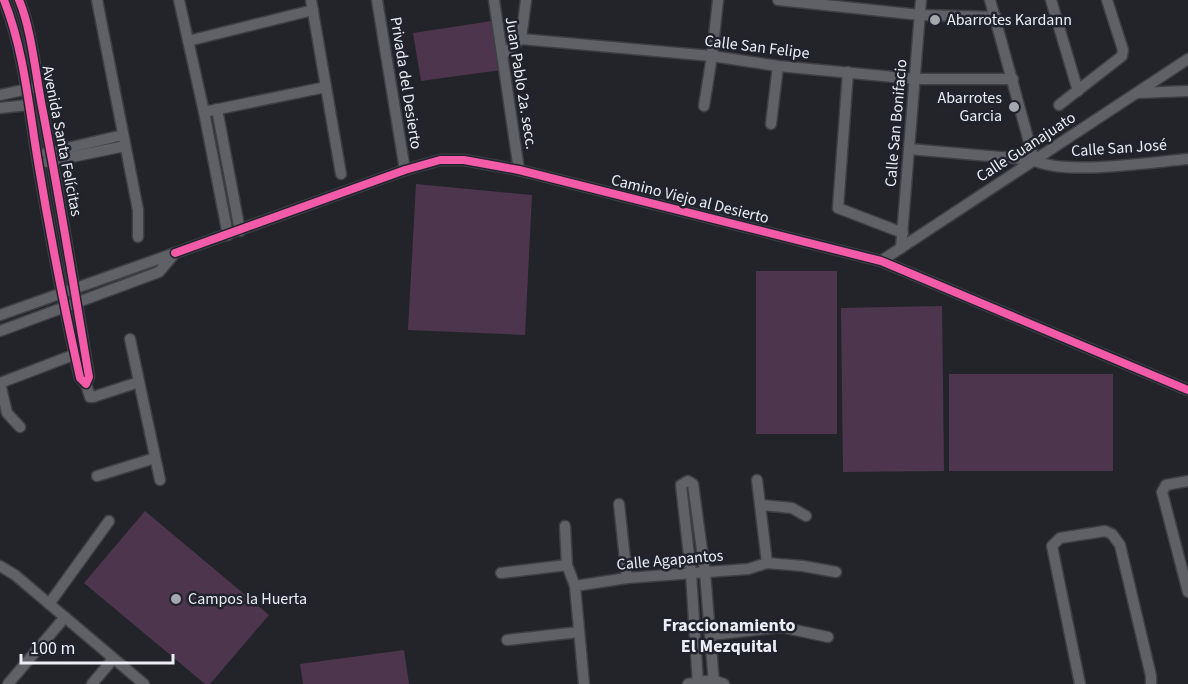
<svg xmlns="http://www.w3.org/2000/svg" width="1188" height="684" font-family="'Source Sans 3',sans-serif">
  <rect width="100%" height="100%" fill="#23242a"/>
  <g fill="#4d354d">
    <path d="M492,21L501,70L421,81L413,33Z"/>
    <path d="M416,184L532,195L525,335L408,330Z"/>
    <rect x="756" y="271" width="81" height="163"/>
    <path d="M942,306L944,471L843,472L841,308Z"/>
    <rect x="949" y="374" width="164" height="97"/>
    <path d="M145,511L269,615L210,684H205L84,583Z"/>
    <path d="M404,650L409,684H303L300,664Z"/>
  </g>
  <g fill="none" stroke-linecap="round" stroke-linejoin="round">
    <defs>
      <g id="minor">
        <path d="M4,0C24,50 29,108 38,162C50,235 64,306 80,378L86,384L89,377C74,288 60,200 43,112C36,79 32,30 19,0"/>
        <path d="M97,0L138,210V237"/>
        <path d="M179,0L204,112L228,235"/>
        <path d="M311,0L341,174"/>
        <path d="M377,0L405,170"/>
        <path d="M494,0L519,170"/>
        <path d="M778,0L920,15L996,17"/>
        <path d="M990,0L1034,160"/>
        <path d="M1051,0L1078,91"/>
        <path d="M521,39L526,0"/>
        <path d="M188,41L313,10"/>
        <path d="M503,54L521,39L712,56L778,66L915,79H1013"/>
        <path d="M848,72L838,208L903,233"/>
        <path d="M1137,93L1188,91"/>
        <path d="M0,95L32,88"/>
        <path d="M1059,105L1122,56L1123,50L1107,0"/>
        <path d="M704,106L712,56L718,0"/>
        <path d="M0,108L28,105"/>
        <path d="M217,109L240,231"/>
        <path d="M204,112L326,87"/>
        <path d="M771,124L778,66"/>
        <path d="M909,149L1034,160C1063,176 1152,162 1188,159"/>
        <path d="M46,153L123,135"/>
        <path d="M47,162L125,146"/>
        <path d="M901,248L921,0"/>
        <path d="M175,253L405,170L440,160H464L519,170L881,261L1188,390"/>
        <path d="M881,261L1188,59"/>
        <path d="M0,315L175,253L159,272L0,331"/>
        <path d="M130,339L160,480"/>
        <path d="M0,383L81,352"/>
        <path d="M0,383L7,413L20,427"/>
        <path d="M86,384L90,397H93L139,382"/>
        <path d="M97,476L155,458"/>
        <path d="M757,480L767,563"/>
        <path d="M1188,481L1166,485L1162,492L1188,592"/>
        <path d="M619,504L627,578"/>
        <path d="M761,505L792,508L806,516"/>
        <path d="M565,526L567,565L575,586L584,684"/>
        <path d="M0,566L15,575L144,684"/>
        <path d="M501,573L567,565"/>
        <path d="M575,586L627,578L748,569L767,563L803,566L836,572"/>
        <path d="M49,604L109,521"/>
        <path d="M711,635L781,627L828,637"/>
        <path d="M507,640L579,632"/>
        <path d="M8,684L65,617"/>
        <path d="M92,684L113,659"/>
        <path d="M688,684L713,680L724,684"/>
        <path d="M698,684L691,573L681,485L688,481L693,484L705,572L714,684"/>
        <path d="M1080,684L1052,546L1060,538L1105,531L1112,534L1120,545L1151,676V684"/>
      </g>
    </defs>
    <use href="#minor" stroke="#3d3f43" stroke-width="13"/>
    <use href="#minor" stroke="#5f6166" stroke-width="10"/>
    <defs>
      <g id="cycleway">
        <path d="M4,0C24,50 29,108 38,162C50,235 64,306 80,378L86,384L89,377C74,288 60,200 43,112C36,79 32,30 19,0"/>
        <path d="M175,253L405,170L440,160H464L519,170L881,261L1188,390"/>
      </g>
    </defs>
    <use href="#cycleway" stroke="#20232d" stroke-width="11"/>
    <use href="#cycleway" stroke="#f35aa7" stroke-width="8"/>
  </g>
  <g fill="#a5a7ae" stroke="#20232d" stroke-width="2">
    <circle cx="935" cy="20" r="6"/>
    <circle cx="1014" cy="107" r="6"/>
    <circle cx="176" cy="599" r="6"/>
  </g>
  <g text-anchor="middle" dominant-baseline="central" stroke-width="5" stroke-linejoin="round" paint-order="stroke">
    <g font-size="16" fill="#ebeef5" stroke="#20232d" text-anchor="start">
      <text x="947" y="20">Abarrotes Kardann</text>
      <text x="1002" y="98" text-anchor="end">Abarrotes<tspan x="1002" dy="18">Garcia</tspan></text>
      <text x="188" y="599">Campos la Huerta</text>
    </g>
    <g font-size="16" fill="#ebeef5" stroke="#20232d">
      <text transform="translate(757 47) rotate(7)">Calle San Felipe</text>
      <text transform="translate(406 83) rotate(81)">Privada del Desierto</text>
      <text transform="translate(521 83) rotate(81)">Juan Pablo 2a. secc.</text>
      <text transform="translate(896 123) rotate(-85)">Calle San Bonifacio</text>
      <text transform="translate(62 141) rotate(79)">Avenida Santa Felícitas</text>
      <text transform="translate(1026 147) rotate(-33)">Calle Guanajuato</text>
      <text transform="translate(1119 148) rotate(-4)">Calle San José</text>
      <text transform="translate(690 199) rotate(14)">Camino Viejo al Desierto</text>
      <text transform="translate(670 560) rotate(-5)">Calle Agapantos</text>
    </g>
    <g font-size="18" font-weight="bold" fill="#ebeef5" stroke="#20232d">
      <text x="729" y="625">Fraccionamiento<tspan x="729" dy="21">El Mezquital</tspan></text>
    </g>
  </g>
  <path d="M21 654v9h152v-9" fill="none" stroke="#ebeef5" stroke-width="3"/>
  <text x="30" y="654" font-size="18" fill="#ebeef5" stroke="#20232d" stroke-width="4.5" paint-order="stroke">100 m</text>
</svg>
